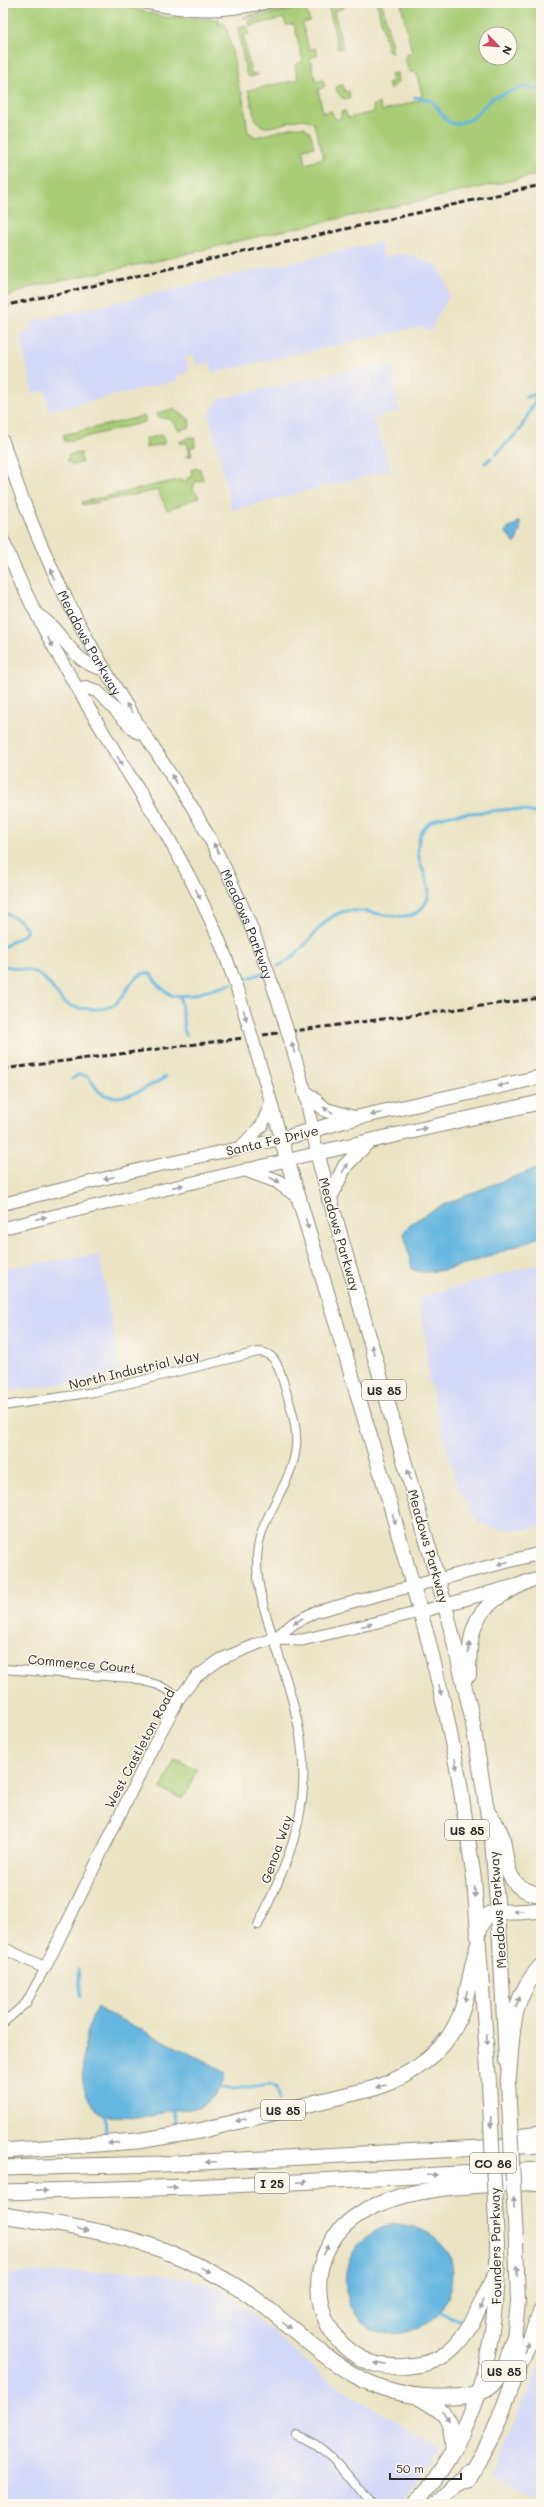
<svg xmlns="http://www.w3.org/2000/svg" width="544" height="2507" font-family="Mali,sans-serif">
  <rect width="100%" height="100%" fill="#fbf7ec"/>
  <filter id="ink" filterUnits="userSpaceOnUse"><feTurbulence type="fractalNoise" baseFrequency=".025" numOctaves="2"/><feDisplacementMap in="SourceGraphic" scale="8" xChannelSelector="R" yChannelSelector="G"/><feConvolveMatrix kernelMatrix="1 2 1 2 8 2 1 2 1" color-interpolation-filters="sRGB"/></filter>
  <filter id="wash" filterUnits="userSpaceOnUse"><feTurbulence type="fractalNoise" baseFrequency=".012" numOctaves="4" result="noise"/><feDisplacementMap in="SourceGraphic" scale="16" xChannelSelector="R" yChannelSelector="G"/><feGaussianBlur stdDeviation="0.9" result="paint"/><feColorMatrix in="noise" values="0 0 0 0 0 0 0 0 0 0 0 0 0 0 0 0 0 1.4 0 .05"/><feComposite in="paint" operator="in"/></filter>
  <g filter="url(#wash)">
    <rect width="100%" height="100%" fill="#eae4c4"/>
    <g fill="#d4d8f9">
      <path d="M380,242L383,258L400,254L413,255L437,266L445,281L449,297L434,322L432,331L419,327L212,373L210,362L196,365L194,355L185,357L189,372L177,375L178,380L49,411L45,390L33,393L20,334L32,331L30,322Z"/>
      <path d="M378,365H392L399,411L373,418L391,470L232,510L209,414L219,399L351,369Z"/>
      <path d="M99,1255L121,1372L81,1381L3,1392V1268Z"/>
      <path d="M541,1263V1526L524,1530L496,1529L478,1523L456,1484L429,1380L424,1327L418,1298Z"/>
      <path d="M144,2271L216,2285L236,2300L328,2380L441,2449L419,2481L398,2504H3V2276L18,2273Z"/>
      <path d="M541,2362V2503L490,2478Z"/>
    </g>
    <g fill="#a9cd76" stroke="#6a7c50" fill-rule="evenodd">
      <path d="M3,3H113L165,17L220,19L218,24H225C229,32 237,79 240,92H242L248,132L256,137L294,127H305L311,134L314,147L303,149L306,164L324,158L314,124C301,109 268,137 258,123C252,116 252,100 248,90L298,80L295,65L303,61L294,24L286,25L284,18L250,26L248,20L305,7L310,21L302,23L309,49L315,48L318,55L310,58L316,81L323,80L325,86L318,90L323,113L331,111L336,120L341,118V112L345,111L348,118L374,112L373,106L379,103L382,111L420,100L422,94L416,72H409L405,58L406,55L412,53L401,3H539L541,6V174L260,236L157,261L33,286L3,298ZM486,34H510V58H486Z"/>
      <path d="M328,3H343L344,8L334,11L343,48L338,49Z"/>
      <path d="M377,3H382L393,52H390L387,47Z"/>
      <path d="M294,5V8L243,18L247,16Z"/>
      <path d="M247,26L249,34L243,35L251,74H259L252,77L248,76L246,73L238,28Z"/>
      <path d="M397,73L398,82L390,90L388,83L392,82L391,74Z"/>
      <path d="M338,86L343,85L345,92L349,91L350,99C342,100 338,95 336,88Z"/>
      <path d="M174,409L189,419L190,427L179,430L170,419L158,417L157,413Z"/>
      <path d="M145,416V422L65,442L63,435Z"/>
      <path d="M161,435L165,440L163,444L146,448V444L148,443L144,439Z"/>
      <path d="M190,437L194,438L195,446L190,448L192,456H185L190,455L187,443L181,444L179,442Z"/>
      <path d="M82,453L80,455L82,463L72,465L67,460L70,454Z"/>
      <path d="M197,468L200,469L203,480L195,482L193,489L199,497L167,510L158,490L83,505L82,502L182,479L183,483L187,482V478L192,477L191,470Z"/>
      <path d="M175,1759L197,1769L183,1799L161,1789Z"/>
    </g>
    <g fill="#65b6e0" stroke="#487086">
      <path d="M520,521V530L515,544L505,531Z"/>
      <path d="M541,1167V1236C519,1245 430,1283 412,1269L404,1233C410,1212 517,1176 541,1167Z"/>
      <path d="M97,2008L225,2071C226,2081 222,2085 216,2093C196,2119 172,2103 151,2117L103,2116C96,2109 90,2103 86,2094C77,2074 86,2026 97,2008Z"/>
      <path d="M395,2224C430,2226 461,2248 451,2288C445,2308 438,2319 418,2328C343,2361 312,2242 395,2224Z"/>
    </g>
    <g fill="none" stroke-linecap="round" stroke-linejoin="round">
      <g stroke="#65b6e0" stroke-width="3">
        <path d="M415,97L432,101L448,122L455,124L472,119L492,98L526,86L541,91"/>
        <path d="M525,397L539,394"/>
        <path d="M496,454L520,430L541,390"/>
        <path d="M485,463L491,458"/>
        <path d="M3,912L21,921L27,930L25,934L3,947"/>
        <path d="M3,965C14,970 28,968 38,974C62,989 52,1007 88,1009C96,1009 105,1010 112,1006C127,998 128,977 146,973L151,974L158,985L172,996L192,995L232,984"/>
        <path d="M278,966C305,955 318,919 342,912C364,906 403,925 419,911C439,893 423,877 419,858C411,813 454,814 484,812C496,811 508,808 520,810C527,811 534,813 541,814"/>
        <path d="M237,982L263,973"/>
        <path d="M180,996L185,1035"/>
        <path d="M72,1079L78,1075L87,1076C93,1081 95,1089 101,1093C122,1105 147,1087 166,1077"/>
        <path d="M78,1970L81,1996"/>
        <path d="M220,2088L234,2089L270,2084L276,2088L279,2100"/>
        <path d="M173,2111L176,2125"/>
        <path d="M105,2112L106,2137"/>
        <path d="M439,2311L451,2318L461,2320"/>
      </g>
    </g>
  </g>
  <g filter="url(#ink)">
    <g fill="none" stroke-linecap="round" stroke-linejoin="round">
      <defs>
        <g id="minor">
          <path d="M3,1406L94,1392L258,1352C275,1352 278,1366 283,1381C289,1402 298,1424 296,1447C292,1488 256,1518 257,1562C257,1598 273,1634 283,1669C318,1776 307,1825 258,1925"/>
          <path d="M3,1669L133,1678L158,1685L180,1697"/>
          <path d="M3,2023L26,2003L45,1968"/>
          <path d="M296,2435C328,2445 350,2479 371,2504"/>
        </g>
        <g id="tertiary">
          <path d="M145,3C184,12 227,12 266,3"/>
          <path d="M274,1639L294,1623L315,1612L413,1586"/>
          <path d="M3,1948L45,1968L155,1743L180,1697L196,1677L221,1659L260,1643L274,1639L302,1640L420,1612"/>
        </g>
        <g id="secondary">
          <path id="s1" d="M3,441C44,577 112,688 191,805"/>
          <path d="M3,540C27,602 59,658 93,715C115,751 136,788 160,823"/>
          <path d="M38,615C63,630 73,666 105,669"/>
          <path d="M78,690L85,687L97,691L135,731L141,733"/>
          <path d="M241,1147L262,1125L271,1103"/>
          <path d="M3,1204L146,1168L281,1139L269,1095"/>
          <path d="M3,1228L317,1153L304,1086"/>
          <path d="M413,1586L541,1553"/>
          <path d="M420,1612L541,1578"/>
        </g>
        <g id="trunk">
          <path d="M305,1092L326,1110L354,1118"/>
          <path d="M247,1170L277,1181L299,1197"/>
          <path d="M329,1200L345,1166L369,1141"/>
          <path d="M469,1675C469,1619 477,1606 527,1582"/>
          <path d="M506,2060L500,1941L492,1840L471,1713L445,1605L317,1153L541,1102"/>
          <path d="M489,2083L474,1879L459,1778L447,1718L429,1643L384,1483L281,1139L355,1118L541,1077"/>
          <path d="M513,2348L518,2302L516,2242"/>
          <path d="M414,2504C480,2435 499,2336 497,2243"/>
          <path d="M437,2504C446,2492 460,2484 468,2471"/>
        </g>
        <g id="motorway">
          <path d="M488,1813C492,1820 500,1829 502,1837C508,1866 504,1888 541,1895"/>
          <path d="M478,1935C485,1909 492,1912 515,1912C524,1912 532,1911 541,1910"/>
          <path d="M508,2082C513,2038 508,2001 541,1966"/>
          <path d="M516,2137L541,2134"/>
          <path d="M3,2151L137,2141L199,2131L375,2088C415,2074 450,2050 463,2007C469,1987 472,1965 478,1945"/>
          <path d="M3,2168L162,2164L541,2145"/>
          <path d="M3,2192L191,2187L541,2170"/>
          <path d="M3,2215C62,2225 127,2233 182,2258C208,2270 235,2284 258,2301C316,2345 354,2395 434,2397C449,2397 465,2398 479,2392C496,2386 505,2372 509,2354C510,2348 511,2342 515,2337"/>
          <path d="M498,2270C480,2300 473,2337 441,2357C431,2363 420,2365 409,2366C317,2378 279,2249 374,2206C425,2183 487,2186 541,2182"/>
          <path d="M420,2398C448,2414 452,2418 453,2450"/>
          <path d="M462,2480L469,2479L494,2432L541,2311"/>
        </g>
      </defs>
      <use href="#minor" stroke="#8a8878" stroke-width="10"/>
      <use href="#tertiary" stroke="#8a8878" stroke-width="13"/>
      <use href="#secondary" stroke="#8a8878" stroke-width="14"/>
      <use href="#trunk" stroke="#8a8878" stroke-width="16"/>
      <use href="#motorway" stroke="#8a8878" stroke-width="17"/>
      <use href="#minor" stroke="#fff" stroke-width="8"/>
      <use href="#tertiary" stroke="#fff" stroke-width="11"/>
      <use href="#secondary" stroke="#fff" stroke-width="12"/>
      <use href="#trunk" stroke="#fff" stroke-width="14"/>
      <use href="#motorway" stroke="#fff" stroke-width="15"/>
      <g stroke="#2b2b2b" stroke-width="3" stroke-dasharray="6 3" stroke-linecap="butt">
        <path d="M3,306L541,185"/>
        <path d="M263,1035L541,998"/>
        <path d="M3,1069L243,1038"/>
      </g>
      <defs>
        <g id="secondary-bridge">
          <path id="s2" d="M191,805C245,896 275,984 303,1085"/>
          <path d="M160,823C181,860 201,897 218,937C239,988 253,1042 269,1095"/>
        </g>
        <g id="trunk-bridge">
          <path d="M508,2082L516,2242"/>
          <path d="M489,2083L497,2243"/>
        </g>
      </defs>
      <use href="#secondary-bridge" stroke="#8a8878" stroke-width="14" stroke-linecap="butt"/>
      <use href="#trunk-bridge" stroke="#8a8878" stroke-width="16" stroke-linecap="butt"/>
      <use href="#secondary-bridge" stroke="#fff" stroke-width="12"/>
      <use href="#trunk-bridge" stroke="#fff" stroke-width="14"/>
    </g>
    <defs><path id="oneway-solid" d="M-6-.8H1V-3.2L6.5 0L1 3.2V.8H-6Z"/></defs>
    <g fill="#a0a0a0">
      <use href="#oneway-solid" transform="translate(53 574) rotate(-115)"/>
      <use href="#oneway-solid" transform="translate(50 642) rotate(63)"/>
      <use href="#oneway-solid" transform="translate(129 708) rotate(-121)"/>
      <use href="#oneway-solid" transform="translate(120 761) rotate(60)"/>
      <use href="#oneway-solid" transform="translate(174 779) rotate(-124)"/>
      <use href="#oneway-solid" transform="translate(216 848) rotate(-118)"/>
      <use href="#oneway-solid" transform="translate(198 894) rotate(65)"/>
      <use href="#oneway-solid" transform="translate(245 1015) rotate(73)"/>
      <use href="#oneway-solid" transform="translate(293 1048) rotate(-106)"/>
      <use href="#oneway-solid" transform="translate(503 1085) rotate(167)"/>
      <use href="#oneway-solid" transform="translate(328 1110) rotate(-150)"/>
      <use href="#oneway-solid" transform="translate(376 1114) rotate(167)"/>
      <use href="#oneway-solid" transform="translate(421 1129) rotate(-13)"/>
      <use href="#oneway-solid" transform="translate(345 1168) rotate(-58)"/>
      <use href="#oneway-solid" transform="translate(109 1178) rotate(166)"/>
      <use href="#oneway-solid" transform="translate(275 1180) rotate(25)"/>
      <use href="#oneway-solid" transform="translate(178 1186) rotate(-13)"/>
      <use href="#oneway-solid" transform="translate(41 1218) rotate(-14)"/>
      <use href="#oneway-solid" transform="translate(307 1224) rotate(74)"/>
      <use href="#oneway-solid" transform="translate(373 1350) rotate(-106)"/>
      <use href="#oneway-solid" transform="translate(409 1475) rotate(-106)"/>
      <use href="#oneway-solid" transform="translate(394 1519) rotate(74)"/>
      <use href="#oneway-solid" transform="translate(503 1563) rotate(165)"/>
      <use href="#oneway-solid" transform="translate(298 1621) rotate(147)"/>
      <use href="#oneway-solid" transform="translate(367 1625) rotate(-14)"/>
      <use href="#oneway-solid" transform="translate(469 1648) rotate(-84)"/>
      <use href="#oneway-solid" transform="translate(440 1690) rotate(77)"/>
      <use href="#oneway-solid" transform="translate(456 1764) rotate(78)"/>
      <use href="#oneway-solid" transform="translate(475 1892) rotate(85)"/>
      <use href="#oneway-solid" transform="translate(519 1911) rotate(178)"/>
      <use href="#oneway-solid" transform="translate(466 1996) rotate(102)"/>
      <use href="#oneway-solid" transform="translate(518 2002) rotate(-71)"/>
      <use href="#oneway-solid" transform="translate(487 2039) rotate(86)"/>
      <use href="#oneway-solid" transform="translate(381 2086) rotate(162)"/>
      <use href="#oneway-solid" transform="translate(241 2120) rotate(166)"/>
      <use href="#oneway-solid" transform="translate(491 2122) rotate(87)"/>
      <use href="#oneway-solid" transform="translate(113 2143) rotate(175)"/>
      <use href="#oneway-solid" transform="translate(211 2162) rotate(177)"/>
      <use href="#oneway-solid" transform="translate(432 2175) rotate(-3)"/>
      <use href="#oneway-solid" transform="translate(302 2182) rotate(-3)"/>
      <use href="#oneway-solid" transform="translate(172 2188) rotate(-2)"/>
      <use href="#oneway-solid" transform="translate(42 2191) rotate(-1)"/>
      <use href="#oneway-solid" transform="translate(514 2203) rotate(-93)"/>
      <use href="#oneway-solid" transform="translate(83 2230) rotate(12)"/>
      <use href="#oneway-solid" transform="translate(326 2250) rotate(-65)"/>
      <use href="#oneway-solid" transform="translate(206 2270) rotate(26)"/>
      <use href="#oneway-solid" transform="translate(517 2271) rotate(-92)"/>
      <use href="#oneway-solid" transform="translate(481 2305) rotate(110)"/>
      <use href="#oneway-solid" transform="translate(287 2325) rotate(39)"/>
      <use href="#oneway-solid" transform="translate(526 2347) rotate(-72)"/>
      <use href="#oneway-solid" transform="translate(380 2364) rotate(-168)"/>
      <use href="#oneway-solid" transform="translate(446 2416) rotate(53)"/>
    </g>
  </g>
  <g text-anchor="middle" dominant-baseline="central" stroke-width="3" stroke-linejoin="round" paint-order="stroke">
    <g fill="#fbf7ec" stroke="#696865" stroke-width="1">
      <rect x="362" y="1380" width="44" height="20" rx="3"/>
      <rect x="445" y="1820" width="44" height="20" rx="3"/>
      <rect x="261" y="2100" width="44" height="20" rx="3"/>
      <rect x="470" y="2153" width="46" height="20" rx="3"/>
      <rect x="255" y="2173" width="34" height="20" rx="3"/>
      <rect x="482" y="2361" width="44" height="20" rx="3"/>
    </g>
    <g font-size="12" font-weight="bold" fill="#2b2b2b">
      <text x="384" y="1390">US 85</text>
      <text x="467" y="1830">US 85</text>
      <text x="283" y="2110">US 85</text>
      <text x="493" y="2163">CO 86</text>
      <text x="272" y="2183">I 25</text>
      <text x="504" y="2371">US 85</text>
    </g>
    <g font-size="13" fill="#2b2b2b" stroke="#fbf7ec">
      <text stroke="none"><textPath href="#s1" startOffset="220">Meadows Parkway</textPath></text>
      <text stroke="none"><textPath href="#s2" startOffset="132">Meadows Parkway</textPath></text>
      <text transform="translate(272 1140) rotate(-13)">Santa Fe Drive</text>
      <text transform="translate(340 1234) rotate(74)">Meadows Parkway</text>
      <text transform="translate(134 1369) rotate(-13)">North Industrial Way</text>
      <text transform="translate(429 1546) rotate(74)">Meadows Parkway</text>
      <text transform="translate(82 1663) rotate(5)">Commerce Court</text>
      <text transform="translate(139 1748) rotate(-62)">West Castleton Road</text>
      <text transform="translate(276 1849) rotate(-71)">Genoa Way</text>
      <text transform="translate(497 1910) rotate(-94)">Meadows Parkway</text>
      <text transform="translate(495 2246) rotate(-91)">Founders Parkway</text>
    </g>
  </g>
  <rect width="544" height="2507" fill="none" stroke="#fbf7ec" stroke-width="16"/>
  <g transform="translate(498 46) rotate(115)"><circle r="19" fill="#fbf7ec" stroke="#a8a59f"/>
  <path d="M0-3L7 15L0 10L-7 15Z" fill="#d1495b"/>
  <text y="-6" font-size="11" font-weight="bold" text-anchor="middle" fill="#2b2b2b">N</text>
  </g>
  <path d="M390 2473v6h71v-6" fill="none" stroke="#2b2b2b" stroke-width="2"/>
  <text x="396" y="2473" font-size="12" fill="#2b2b2b" stroke="#fbf7ec" stroke-width="3" paint-order="stroke">50 m</text>
</svg>
